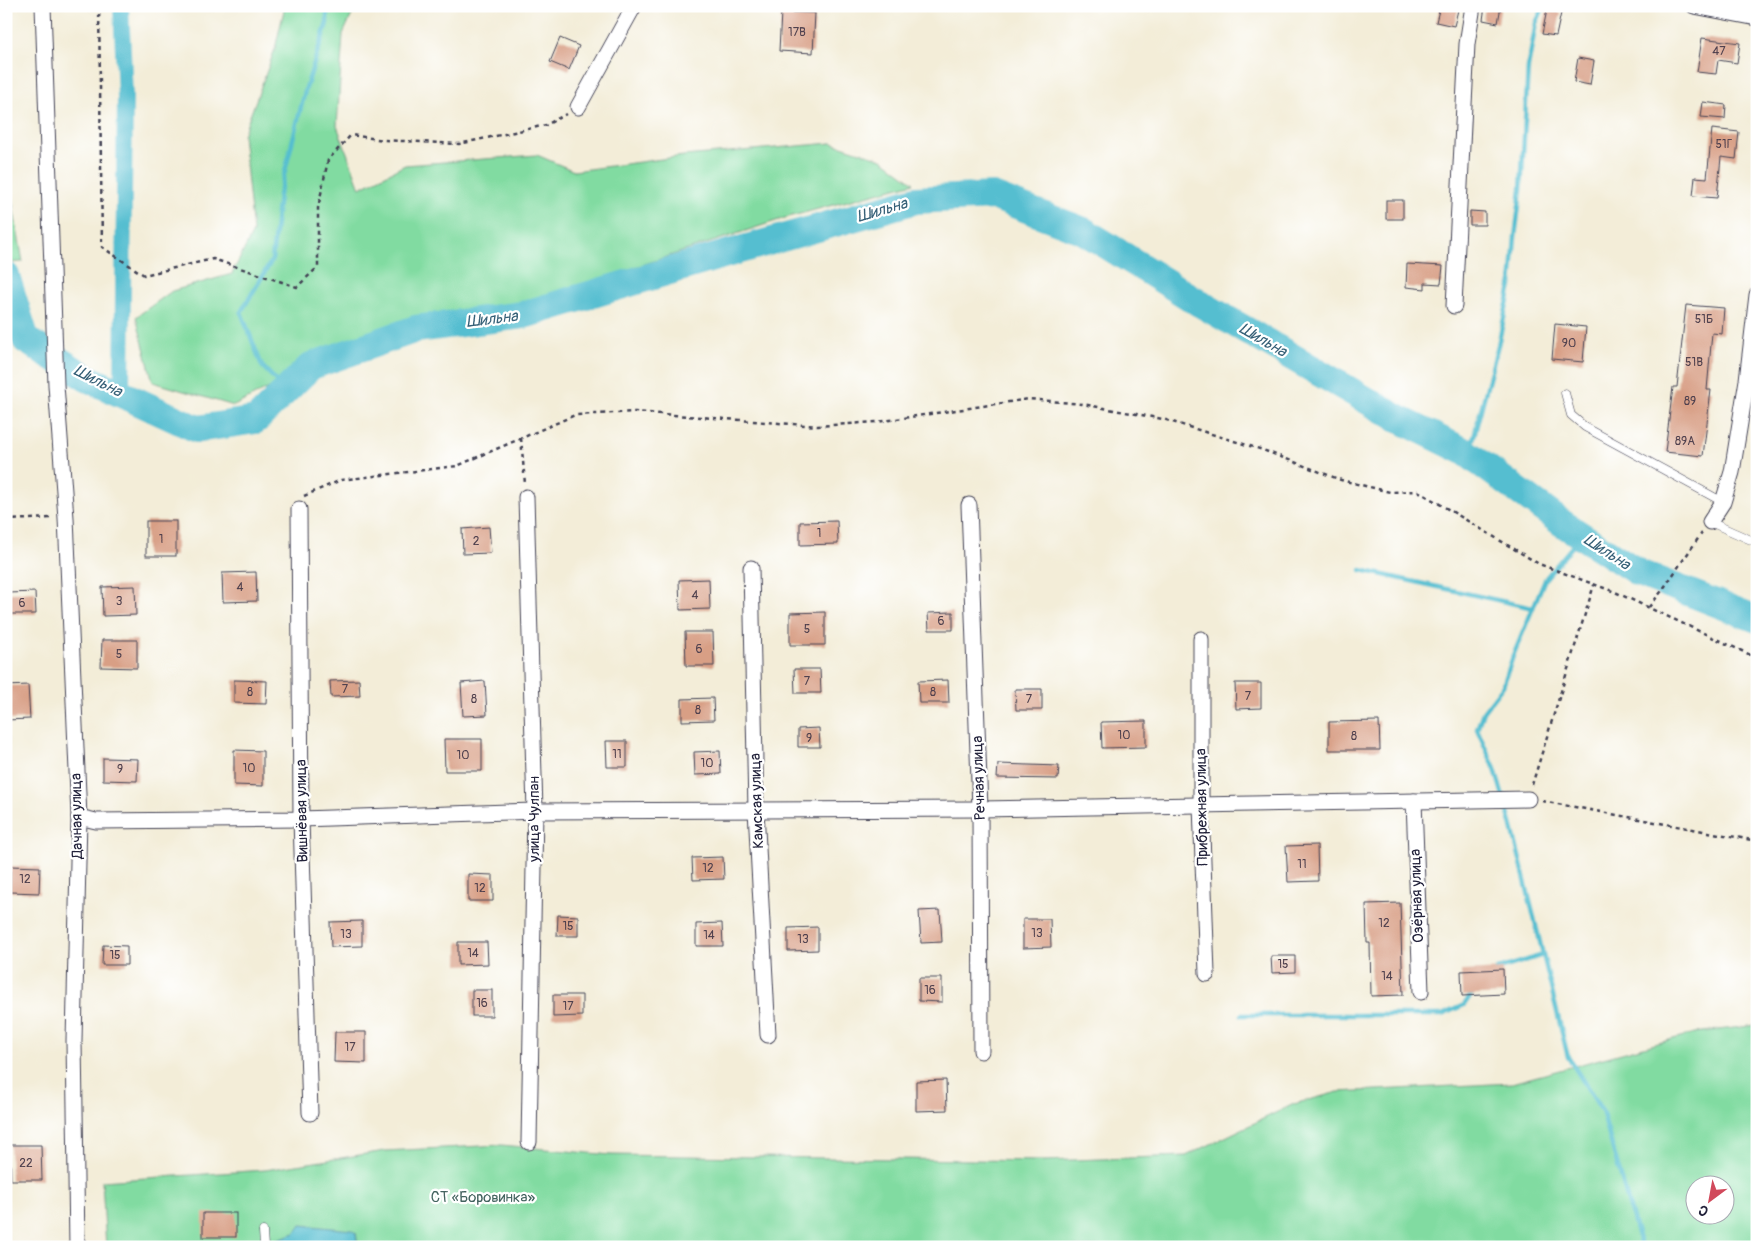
<svg xmlns="http://www.w3.org/2000/svg" width="1763" height="1253" font-family="Pangolin,sans-serif">
  <rect width="100%" height="100%" fill="#fff"/>
  <filter id="ink" filterUnits="userSpaceOnUse"><feTurbulence type="fractalNoise" baseFrequency=".02" numOctaves="2"/><feDisplacementMap in="SourceGraphic" scale="10" xChannelSelector="R" yChannelSelector="G"/><feConvolveMatrix kernelMatrix="1 2 1 2 8 2 1 2 1" color-interpolation-filters="sRGB"/></filter>
  <filter id="wash" filterUnits="userSpaceOnUse"><feTurbulence type="fractalNoise" baseFrequency=".0096" numOctaves="4" result="noise"/><feDisplacementMap in="SourceGraphic" scale="20" xChannelSelector="R" yChannelSelector="G"/><feGaussianBlur stdDeviation="1.12" result="paint"/><feColorMatrix in="noise" values="0 0 0 0 0 0 0 0 0 0 0 0 0 0 0 0 0 1.4 0 .05"/><feComposite in="paint" operator="in"/></filter>
  <g filter="url(#wash)">
    <rect width="100%" height="100%" fill="#f3edd8"/>
    <g fill="#81dba1" stroke="#527e6e" fill-rule="evenodd">
      <path d="M285,6H356L343,34L337,126L360,188L405,165L537,155L574,171L684,156L832,143L882,159L914,183L785,218L517,306L415,321L312,366L234,406L153,382L136,317L172,291L232,274L253,232L243,135L275,49Z"/>
      <path d="M6,167L23,262L6,263Z"/>
      <path d="M1757,1025V1247H106L102,1181L265,1170L385,1151L501,1145L611,1155L1044,1161L1186,1156L1294,1104L1338,1092L1512,1083L1695,1033ZM1696,1186H1726V1216H1696Z"/>
    </g>
    <path fill="#54bed0" stroke="#3b7086" d="M301,1225L352,1230L356,1233L358,1247H275V1240L295,1233Z"/>
    <g fill="none" stroke-linecap="round" stroke-linejoin="round">
      <g stroke="#54bed0" stroke-width="4.5">
        <path d="M286,391L262,366L241,312L272,260L279,195L305,91L327,23V6"/>
        <path d="M1469,455L1498,345L1511,286L1515,237L1521,190L1528,67L1536,23L1544,6"/>
        <path d="M1581,536L1545,579L1513,656L1503,686L1483,712L1477,729L1495,769L1511,823L1568,1057L1602,1111L1641,1247"/>
        <path d="M1361,570L1533,608"/>
        <path d="M1496,970L1543,955"/>
        <path d="M1241,1015H1442L1464,1005L1473,992"/>
      </g>
      <path stroke="#54bed0" stroke-width="16" d="M121,6L125,96L122,394"/>
      <path stroke="#54bed0" stroke-width="28" d="M6,276L26,340L87,378L197,429L256,420L311,366L416,329L523,315L726,254L916,200L993,196L1084,231L1201,304L1399,419L1464,451L1562,523L1639,573L1757,619"/>
    </g>
    <g id="blocks">
      <g fill="#d89f85">
        <path d="M1440,6H1459L1454,26L1436,22Z"/>
        <path d="M1485,6H1501L1498,23L1483,20Z"/>
        <path d="M1547,10L1561,13L1556,36L1542,34Z"/>
        <path d="M781,12L815,13L813,53L779,51Z"/>
        <path d="M560,38L579,46L569,70L550,62Z"/>
        <path d="M1702,38L1740,43L1737,63L1718,60L1716,74L1697,72Z"/>
        <path d="M1578,58L1594,61L1590,85L1574,82Z"/>
        <path d="M1703,102L1726,105L1725,119L1701,117Z"/>
        <path d="M1712,129L1739,132L1736,159L1721,157L1717,198L1693,196L1695,177L1707,178Z"/>
        <rect x="1386" y="200" width="17" height="19"/>
        <path d="M1470,211L1485,212V225H1470Z"/>
        <path d="M1407,264L1443,266L1441,284L1425,283V289L1406,287Z"/>
        <path d="M1686,305L1724,308L1722,334L1712,333L1707,390H1711L1703,456L1665,452L1673,387H1677Z"/>
        <path d="M1555,324L1586,327L1583,362L1552,359Z"/>
        <rect x="146" y="521" width="30" height="35"/>
        <path d="M837,521L838,544L800,545V522Z"/>
        <path d="M489,527L491,553L463,554L462,529Z"/>
        <path d="M256,572L257,601L223,602L222,573Z"/>
        <path d="M709,579L710,609L680,610L679,580Z"/>
        <path d="M135,586L136,615L103,616L102,587Z"/>
        <path d="M35,592L36,614H9V593Z"/>
        <path d="M825,612V645H790V613Z"/>
        <path d="M953,612V630H929L928,613Z"/>
        <path d="M685,632H713L714,666H686Z"/>
        <path d="M102,640H137V668L101,667Z"/>
        <path d="M794,669H820L821,693H795Z"/>
        <path d="M234,680L267,681L266,704L234,703Z"/>
        <path d="M359,680L360,696L331,697L330,681Z"/>
        <path d="M948,680L949,703H919L918,681Z"/>
        <path d="M485,681L487,715L463,716L461,683Z"/>
        <path d="M1235,683H1261V708L1236,709Z"/>
        <path d="M28,685L30,719L6,720V686Z"/>
        <path d="M1015,689H1042V710H1016Z"/>
        <path d="M713,698L714,720L682,721V699Z"/>
        <path d="M1146,721V747L1102,748L1101,722Z"/>
        <path d="M1379,721L1380,750H1329V722Z"/>
        <path d="M819,728L820,747H798V729Z"/>
        <path d="M444,739H482V771H445Z"/>
        <path d="M606,741H627V767H607Z"/>
        <path d="M234,750L263,751V786L234,785Z"/>
        <path d="M720,751L721,774L695,775L694,752Z"/>
        <path d="M103,758L138,759L137,781L103,780Z"/>
        <path d="M998,764L1059,766L1058,779L997,778Z"/>
        <path d="M1317,845L1318,881L1288,882L1286,846Z"/>
        <path d="M723,857L724,879L693,880L692,858Z"/>
        <path d="M10,866L40,867L39,893L10,892Z"/>
        <path d="M468,874L493,875V901H468Z"/>
        <path d="M1400,903L1403,995L1371,996L1370,943H1367L1366,904Z"/>
        <path d="M940,910L942,942L921,943L919,911Z"/>
        <path d="M558,915L578,916V936H557Z"/>
        <path d="M1023,919H1050L1051,947L1023,948Z"/>
        <path d="M362,921V946L331,947L330,922Z"/>
        <path d="M722,923L723,946H696V924Z"/>
        <path d="M818,927V950L788,951V928Z"/>
        <path d="M458,942H487L488,964L458,965Z"/>
        <path d="M103,945L127,946V965H102Z"/>
        <path d="M1271,956H1295V972L1272,973Z"/>
        <path d="M1503,969L1504,994L1462,996L1461,971Z"/>
        <path d="M919,978H942V1002L919,1001Z"/>
        <rect x="472" y="990" width="20" height="26"/>
        <path d="M553,995H582V1016L553,1017Z"/>
        <path d="M335,1032H366V1063L334,1062Z"/>
        <path d="M946,1080L947,1110L916,1111V1081Z"/>
        <path d="M10,1145H41L42,1180H11Z"/>
        <rect x="203" y="1213" width="33" height="24"/>
      </g>
    </g>
  </g>
  <g filter="url(#ink)">
    <use href="#blocks" fill-opacity="0" stroke="#414053" stroke-width="1"/>
    <g fill="none" stroke-linecap="round" stroke-linejoin="round">
      <defs>
        <g id="lane">
          <path d="M1565,393L1571,415L1585,427L1723,502"/>
          <path d="M1710,522L1751,540L1757,541"/>
          <path d="M263,1231L264,1247"/>
        </g>
        <g id="street">
          <path d="M43,6L56,385L66,518L79,817L74,1041L77,1247"/>
          <path d="M1694,6L1757,18"/>
          <path d="M578,107L634,6"/>
          <path d="M1454,306L1467,44L1473,6"/>
          <path d="M526,497L535,811L529,1142"/>
          <path d="M969,505L980,809L981,1051"/>
          <path d="M299,509L301,819L310,1113"/>
          <path d="M1710,522L1723,502L1732,472L1747,380L1757,295"/>
          <path d="M751,568L756,810L768,1035"/>
          <path d="M1201,639V805L1207,974"/>
          <path d="M1414,801L1421,992"/>
          <path d="M79,817L96,821L301,819L535,811L980,809L1528,799"/>
        </g>
      </defs>
      <use href="#lane" stroke="#414053" stroke-width="9"/>
      <use href="#street" stroke="#414053" stroke-width="17"/>
      <g stroke="#414053" stroke-width="2.5" stroke-dasharray="4 4" stroke-linecap="butt">
        <path d="M99,6L102,247L144,275L213,259L297,287L318,267V208L328,160L351,135L384,140L459,144L546,125L566,114"/>
        <path d="M521,438L525,484"/>
        <path d="M304,496L341,480L457,466L575,415L635,412L818,426L877,422L1029,399L1082,404L1163,419L1263,450L1341,480L1390,492L1418,491L1539,564L1615,592L1757,658"/>
        <path d="M6,520L52,518"/>
        <path d="M1649,607L1661,592L1702,533"/>
        <path d="M1532,785L1594,585"/>
        <path d="M1542,801L1757,841"/>
      </g>
      <use href="#lane" stroke="#fff" stroke-width="8"/>
      <use href="#street" stroke="#fff" stroke-width="15"/>
    </g>
  </g>
  <g text-anchor="middle" dominant-baseline="central" stroke-width="4.5" stroke-linejoin="round" paint-order="stroke">
    <g font-size="12" fill="#50414e">
      <text x="797" y="32">17В</text>
      <text x="1719" y="51">47</text>
      <text x="1724" y="144">51Г</text>
      <text x="1704" y="319">51Б</text>
      <text x="1569" y="343">90</text>
      <text x="1694" y="362">51В</text>
      <text x="1690" y="401">89</text>
      <text x="1685" y="441">89А</text>
      <text x="819" y="533">1</text>
      <text x="161" y="539">1</text>
      <text x="476" y="541">2</text>
      <text x="240" y="587">4</text>
      <text x="695" y="595">4</text>
      <text x="119" y="601">3</text>
      <text x="22" y="603">6</text>
      <text x="941" y="621">6</text>
      <text x="807" y="629">5</text>
      <text x="699" y="649">6</text>
      <text x="119" y="654">5</text>
      <text x="807" y="681">7</text>
      <text x="345" y="689">7</text>
      <text x="250" y="692">8</text>
      <text x="933" y="692">8</text>
      <text x="1248" y="696">7</text>
      <text x="474" y="699">8</text>
      <text x="1029" y="699">7</text>
      <text x="698" y="710">8</text>
      <text x="1124" y="735">10</text>
      <text x="1354" y="736">8</text>
      <text x="809" y="738">9</text>
      <text x="617" y="754">11</text>
      <text x="463" y="755">10</text>
      <text x="707" y="763">10</text>
      <text x="249" y="768">10</text>
      <text x="120" y="769">9</text>
      <text x="1302" y="864">11</text>
      <text x="708" y="868">12</text>
      <text x="25" y="879">12</text>
      <text x="480" y="888">12</text>
      <text x="1384" y="923">12</text>
      <text x="568" y="926">15</text>
      <text x="1037" y="933">13</text>
      <text x="346" y="934">13</text>
      <text x="709" y="935">14</text>
      <text x="803" y="939">13</text>
      <text x="473" y="953">14</text>
      <text x="115" y="955">15</text>
      <text x="1283" y="964">15</text>
      <text x="1387" y="976">14</text>
      <text x="930" y="990">16</text>
      <text x="482" y="1003">16</text>
      <text x="568" y="1006">17</text>
      <text x="350" y="1047">17</text>
      <text x="26" y="1163">22</text>
    </g>
    <g font-size="15" fill="#22223b" stroke="#fff">
      <text transform="translate(979 778) rotate(-92)">Речная улица</text>
      <text transform="translate(757 801) rotate(-92)">Камская улица</text>
      <text transform="translate(1202 807) rotate(-91)">Прибрежная улица</text>
      <text transform="translate(302 811) rotate(-91)">Вишнёвая улица</text>
      <text transform="translate(77 816) rotate(-91)">Дачная улица</text>
      <text transform="translate(534 819) rotate(-90)">улица Чулпан</text>
      <text transform="translate(1417 896) rotate(-92)">Озёрная улица</text>
    </g>
    <g font-size="15" fill="#43635f" stroke="#fff">
      <text x="483" y="1197">СТ «Боровинка»</text>
    </g>
    <g font-size="16" font-style="italic" fill="#366077" stroke="#fff">
      <text transform="translate(882 210) rotate(-16)">Шильна</text>
      <text transform="translate(492 319) rotate(-7)">Шильна</text>
      <text transform="translate(1263 340) rotate(30)">Шильна</text>
      <text transform="translate(98 381) rotate(27)">Шильна</text>
      <text transform="translate(1607 552) rotate(33)">Шильна</text>
    </g>
  </g>
  <rect width="1763" height="1253" fill="none" stroke="#fff" stroke-width="25"/>
  <g transform="translate(1710 1200) rotate(212)"><circle r="24" fill="#ffffff" stroke="#a7a7b1"/>
  <path d="M0-4L9 19L0 12L-9 19Z" fill="#d1495b"/>
  <text y="-8" font-size="14" font-weight="bold" text-anchor="middle" fill="#22223b">С</text>
  </g>
</svg>
